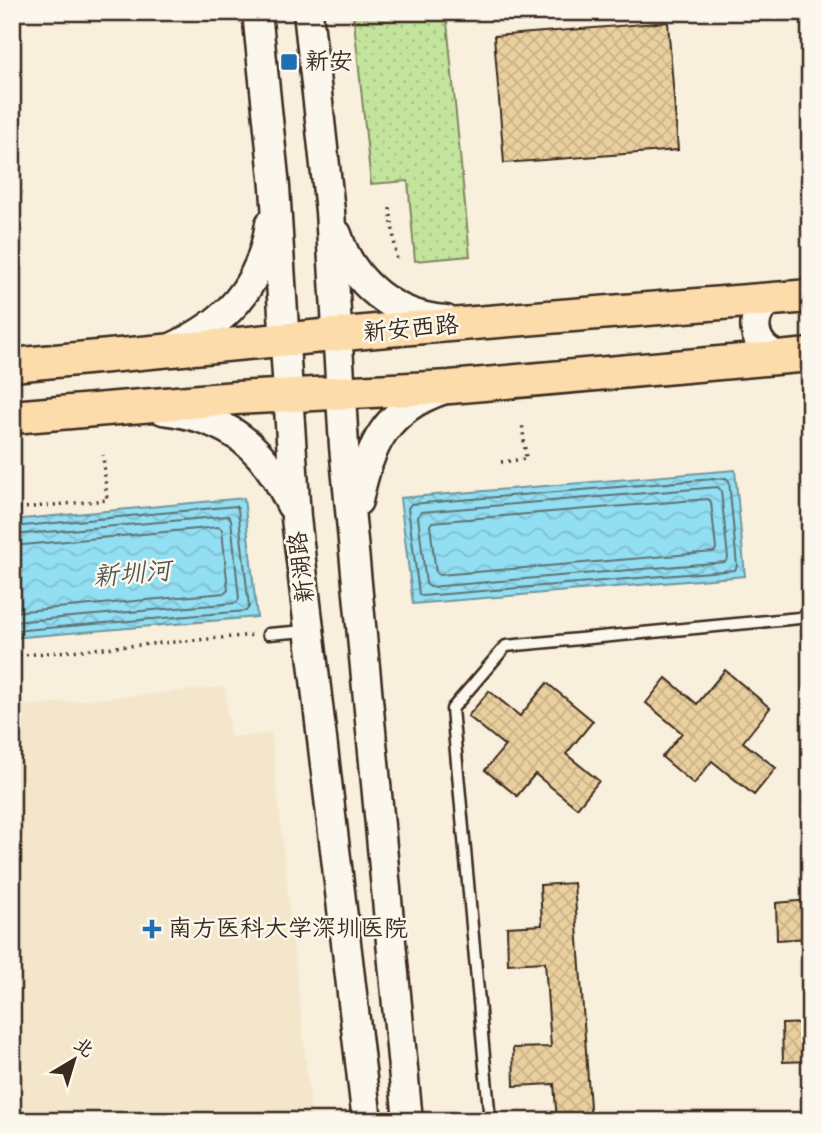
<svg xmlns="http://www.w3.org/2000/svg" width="822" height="1133" font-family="'Architects Daughter','LXGW WenKai TC',sans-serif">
  <defs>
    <pattern id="grass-dots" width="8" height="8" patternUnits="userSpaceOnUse" patternTransform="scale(1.75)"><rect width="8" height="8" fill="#c3e49d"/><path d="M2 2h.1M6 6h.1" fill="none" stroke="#a8c487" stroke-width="1.8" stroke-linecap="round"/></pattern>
    <pattern id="water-waves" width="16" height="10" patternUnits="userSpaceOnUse" patternTransform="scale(1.75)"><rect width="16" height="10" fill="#92def2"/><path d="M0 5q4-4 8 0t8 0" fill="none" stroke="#7fbfcf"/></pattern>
    <pattern id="building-cross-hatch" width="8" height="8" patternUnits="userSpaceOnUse" patternTransform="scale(1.75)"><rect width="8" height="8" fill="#ead09f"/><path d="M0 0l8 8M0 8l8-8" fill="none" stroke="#cab388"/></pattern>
  </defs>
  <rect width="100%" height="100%" fill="#f8efdd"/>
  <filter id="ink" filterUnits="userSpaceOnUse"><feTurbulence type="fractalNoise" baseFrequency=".0143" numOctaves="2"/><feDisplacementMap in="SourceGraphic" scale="14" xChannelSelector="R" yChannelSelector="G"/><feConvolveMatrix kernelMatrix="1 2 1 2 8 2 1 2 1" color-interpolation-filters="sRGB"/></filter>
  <g filter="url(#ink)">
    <path fill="#f4e6ca" d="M225,687L230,737L271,733L312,1121H12V707Z"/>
    <path fill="url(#grass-dots)" stroke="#7f875e" stroke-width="2" d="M353,12H446L470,256L415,261L408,181L371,184Z"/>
    <g fill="url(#water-waves)" stroke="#6f969d" stroke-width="2">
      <path d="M735,470L745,576L413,604L400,498Z"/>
      <path d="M244,498L257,617L12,638V520Z"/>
    </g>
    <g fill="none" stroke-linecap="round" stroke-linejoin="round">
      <g stroke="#5e7273" stroke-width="2">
        <path d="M726,478L729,481L737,566L735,570L422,596L419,594L408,508L411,504Z"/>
        <path d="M718,487L721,491L728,558L725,562L430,587L426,584L418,516L421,512Z"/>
        <path d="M708,499L711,502L716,549L714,552L439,575L436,573L430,525L432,522Z"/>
        <path d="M12,527L236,506L238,509L249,607L246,611L12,631"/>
        <path d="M12,535L228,516L231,519L239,599L236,603L12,622"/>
        <path d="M12,546L219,527L222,530L228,590L225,593L12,612"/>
      </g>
    </g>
    <g fill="url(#building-cross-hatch)" stroke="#3b2a1e" stroke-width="2">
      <path d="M668,22L678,150L504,163L494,36Z"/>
      <path d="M725,670L770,708L743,742L776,768L754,795L712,761L694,784L662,757L682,733L646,703L666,678L697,704Z"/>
      <path d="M547,683L593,721L566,754L599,781L577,808L535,774L517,796L485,770L505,746L468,716L489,691L520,716Z"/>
      <path d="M574,883L591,1121H557L554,1084L514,1086L513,1048L551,1047L545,962L508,964L507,927L542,925L540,885Z"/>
      <path d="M810,900V938L777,940L776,903Z"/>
      <path d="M810,1023V1061L783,1062L782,1024Z"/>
    </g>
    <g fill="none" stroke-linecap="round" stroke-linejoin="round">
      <defs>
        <g id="lane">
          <path d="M268,634L306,631"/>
          <path d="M490,1121L452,709L506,646L810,617"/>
        </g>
        <g id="secondary">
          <path d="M257,12L275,187L296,518L367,1121"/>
          <path d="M308,12L330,211L344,446L408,1121"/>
          <path d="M337,234C352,283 395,317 446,320"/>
          <path d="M776,299C744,310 751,353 785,357"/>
          <path d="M169,349C227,323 260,288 270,224"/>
          <path d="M163,410C228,418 264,446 291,505"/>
          <path d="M358,501C369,446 386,409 442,390"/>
        </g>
        <g id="primary">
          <path d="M12,365L387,330L810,296"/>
          <path d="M12,417L236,398L450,387L810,355"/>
        </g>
      </defs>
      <use href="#lane" stroke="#3b2a1e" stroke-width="15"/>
      <use href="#secondary" stroke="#3b2a1e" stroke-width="33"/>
      <use href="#primary" stroke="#3b2a1e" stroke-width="37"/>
      <g stroke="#3b2a1e" stroke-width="3.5" stroke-dasharray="2 5" stroke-linecap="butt">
        <path d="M390,208L397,262"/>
        <path d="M501,462L526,459L522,422"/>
        <path d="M12,509L107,500L103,455"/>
        <path d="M12,656L255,635"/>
      </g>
      <use href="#lane" stroke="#fbf7ec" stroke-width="10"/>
      <use href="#secondary" stroke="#fbf7ec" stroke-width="28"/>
      <use href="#primary" stroke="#fddcac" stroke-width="32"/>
    </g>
  </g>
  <g fill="#1f6fb2" stroke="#fbf7ec" stroke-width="2.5">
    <rect x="280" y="53" width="18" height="18" rx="3.5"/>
    <path d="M148.5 918.5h7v7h7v7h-7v7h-7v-7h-7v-7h7z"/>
  </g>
  <g text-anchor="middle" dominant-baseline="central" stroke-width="5" stroke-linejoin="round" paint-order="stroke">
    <g font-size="24" fill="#3b2a1e" stroke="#fbf7ec" text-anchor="start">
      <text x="305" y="62">新安</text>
      <text x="168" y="929">南方医科大学深圳医院</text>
    </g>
    <g font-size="24" fill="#3b2a1e" stroke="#fbf7ec">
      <text transform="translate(411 329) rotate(-5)">新安西路</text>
      <text transform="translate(302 567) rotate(-97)">新湖路</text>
    </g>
    <g font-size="26" font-style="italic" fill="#515753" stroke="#fbf7ec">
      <text transform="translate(132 574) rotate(-5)">新圳河</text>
    </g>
  </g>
  <rect width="822" height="1133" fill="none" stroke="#fbf7ec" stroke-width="42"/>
  <rect x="21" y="21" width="780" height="1091" fill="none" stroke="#3b2a1e" stroke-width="2.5" filter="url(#ink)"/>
  <g transform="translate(74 1060) rotate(38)" stroke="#fbf7ec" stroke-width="5" paint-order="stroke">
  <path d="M0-5L12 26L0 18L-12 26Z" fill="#3b2a1e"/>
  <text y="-10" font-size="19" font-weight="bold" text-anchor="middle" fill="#3b2a1e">北</text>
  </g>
</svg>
